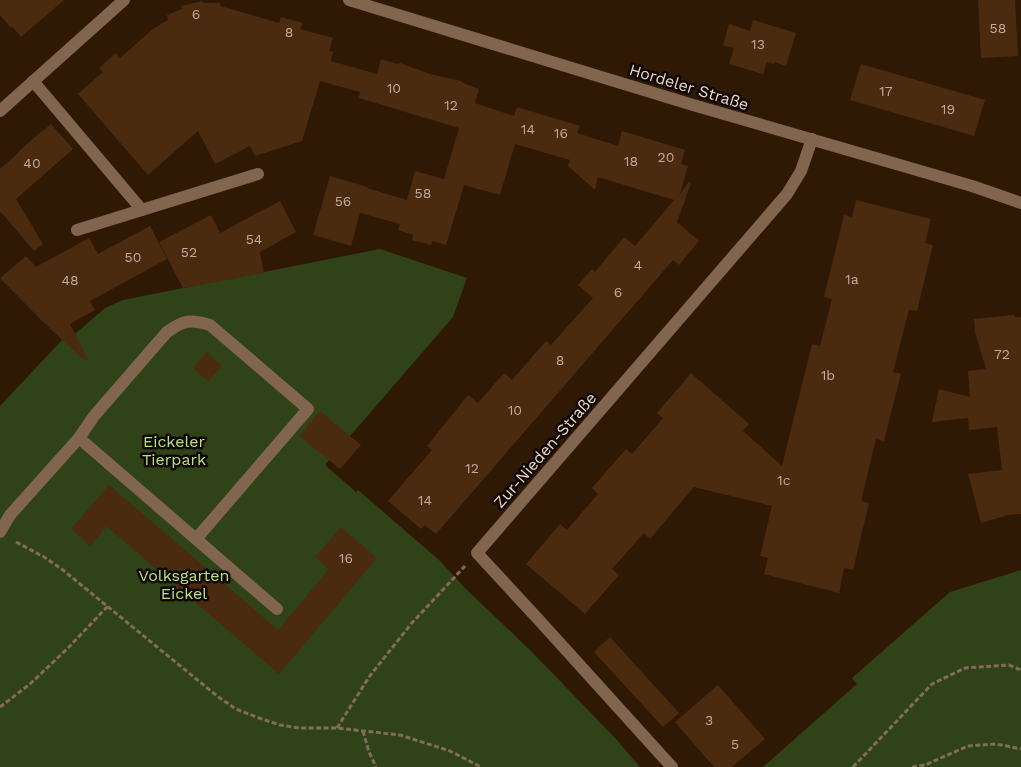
<svg xmlns="http://www.w3.org/2000/svg" width="1021" height="767" font-family="'Work Sans',sans-serif">
  <rect width="100%" height="100%" fill="#301904"/>
  <g fill="#304217">
    <path d="M380,249L467,278L453,317L325,465L356,492L358,490L439,560L465,588L533,653L616,739L640,767H0V406L62,340L73,331L75,334L105,308L123,300Z"/>
    <path d="M1021,570V767H763L857,684L852,678L950,592Z"/>
  </g>
  <g fill="#4a2b10">
    <path d="M0,0H64L21,37L12,26L11,28L0,15Z"/>
    <path d="M978,0H1015L1018,56L981,58Z"/>
    <path d="M203,1V3H220V6L279,23L281,17L303,23L300,29L333,38L329,51L333,52L331,61L377,74L381,59L397,64L400,63L430,74L461,81L463,83L479,89L475,103L514,116L517,107L580,126L577,133L618,146L622,131L685,150L681,164L688,166L680,194L689,182L691,183L677,222L699,241L679,265L673,260L436,534L425,525L421,529L388,501L432,450L427,446L468,395L478,403L504,373L512,380L546,341L551,345L593,298L578,285L592,269L595,272L624,237L635,246L674,200L598,177L595,190L568,166L570,160L515,144L500,195L464,185L446,245L432,241L431,245L412,240L413,235L398,230L400,224L360,213L351,246L313,235L330,176L368,187L367,188L407,200L415,171L444,179L459,128L359,98L360,92L320,81L302,141L255,156L250,146L215,164L198,131L148,175L78,94L103,72L99,68L116,53L120,58L153,29L168,20L167,15L182,9L181,6Z"/>
    <path d="M753,20L796,33L786,66L775,62L774,64L767,62L763,74L729,64L734,48L723,45L729,24L750,31Z"/>
    <path d="M861,64L985,100L974,136L850,100Z"/>
    <path d="M51,124L73,149L16,199L43,244L34,251L1,212L0,213V169L19,152V151L42,131H43Z"/>
    <path d="M856,200L931,219L925,243L933,245L917,311L909,310L893,372L901,374L884,441L876,439L861,501L869,503L853,570L844,568L839,593L764,574L768,558L760,556L772,506L694,487L650,539L644,533L612,569L619,575L585,614L526,564L560,524L567,530L598,494L592,488L626,449L632,454L663,418L657,413L691,373L749,424L743,431L782,466L812,344L820,346L832,299L824,297L844,215L852,217Z"/>
    <path d="M280,201L296,232L260,252L264,273L183,288L159,242L211,215L220,233Z"/>
    <path d="M150,226L167,259L90,301L95,310L70,324L88,359L85,361L40,319L0,278L26,256L36,267L89,238L98,254Z"/>
    <path d="M1014,315L1015,317H1021V514L1008,515L981,523L968,474L1002,470L997,427L969,430L968,418L932,422L939,389L970,397L968,371L986,369L975,332L974,319Z"/>
    <path d="M207,352L222,366L208,381L193,368Z"/>
    <path d="M320,411L361,445L340,469L299,436Z"/>
    <path d="M109,485L278,630L329,569L315,557L341,527L377,558L279,674L106,526L91,546L71,529Z"/>
    <path d="M610,637L679,713L663,727L594,652Z"/>
    <path d="M718,685L765,739L732,767H714L675,722Z"/>
  </g>
  <g fill="none" stroke-linecap="round" stroke-linejoin="round">
    <g stroke="#816c5b" stroke-width="3" stroke-dasharray="5 2.5" stroke-linecap="butt">
      <path d="M16,542L44,557L63,570L217,696L236,709L259,718L280,725L299,728H337L400,735L450,751L481,767"/>
      <path d="M0,707L30,684L67,649L108,606"/>
      <path d="M337,728L369,677L411,624L465,566"/>
      <path d="M363,731L369,752L376,767"/>
      <path d="M853,767L932,684L965,668L1009,665L1021,670"/>
      <path d="M912,767L925,765L968,746L996,744L1021,749"/>
    </g>
    <g stroke="#82654f" stroke-width="12">
      <path d="M349,0L693,105L972,186L1021,203"/>
      <path d="M33,81L142,210"/>
      <path d="M0,111L124,0"/>
      <path d="M77,230L258,174"/>
      <path d="M79,438L277,609"/>
      <path d="M0,532L10,515L79,438L94,416L167,332C184,320 190,319 210,325L308,409L196,539"/>
      <path d="M672,767L538,619L477,553L787,194L801,171L812,139"/>
    </g>
  </g>
  <g text-anchor="middle" dominant-baseline="central" stroke-width="5" stroke-linejoin="round" paint-order="stroke">
    <g font-size="14" fill="#c0ac9c">
      <text x="196" y="14">6</text>
      <text x="998" y="28">58</text>
      <text x="289" y="32">8</text>
      <text x="758" y="44">13</text>
      <text x="394" y="88">10</text>
      <text x="886" y="91">17</text>
      <text x="451" y="105">12</text>
      <text x="948" y="109">19</text>
      <text x="528" y="129">14</text>
      <text x="561" y="133">16</text>
      <text x="666" y="157">20</text>
      <text x="631" y="161">18</text>
      <text x="32" y="163">40</text>
      <text x="423" y="193">58</text>
      <text x="343" y="201">56</text>
      <text x="254" y="239">54</text>
      <text x="189" y="252">52</text>
      <text x="133" y="257">50</text>
      <text x="638" y="265">4</text>
      <text x="852" y="279">1a</text>
      <text x="70" y="280">48</text>
      <text x="618" y="292">6</text>
      <text x="1002" y="354">72</text>
      <text x="560" y="360">8</text>
      <text x="828" y="375">1b</text>
      <text x="515" y="410">10</text>
      <text x="472" y="468">12</text>
      <text x="784" y="480">1c</text>
      <text x="425" y="500">14</text>
      <text x="346" y="558">16</text>
      <text x="709" y="720">3</text>
      <text x="735" y="744">5</text>
    </g>
    <g font-size="16" fill="#e8d7cb" stroke="#110702">
      <text transform="translate(689 87) rotate(17)">Hordeler Straße</text>
      <text transform="translate(545 450) rotate(-49)">Zur-Nieden-Straße</text>
    </g>
    <g font-size="16" fill="#b6e182" stroke="#110702">
      <text x="174" y="441">Eickeler<tspan x="174" dy="18">Tierpark</tspan></text>
      <text x="184" y="575">Volksgarten<tspan x="184" dy="18">Eickel</tspan></text>
    </g>
  </g>
</svg>
